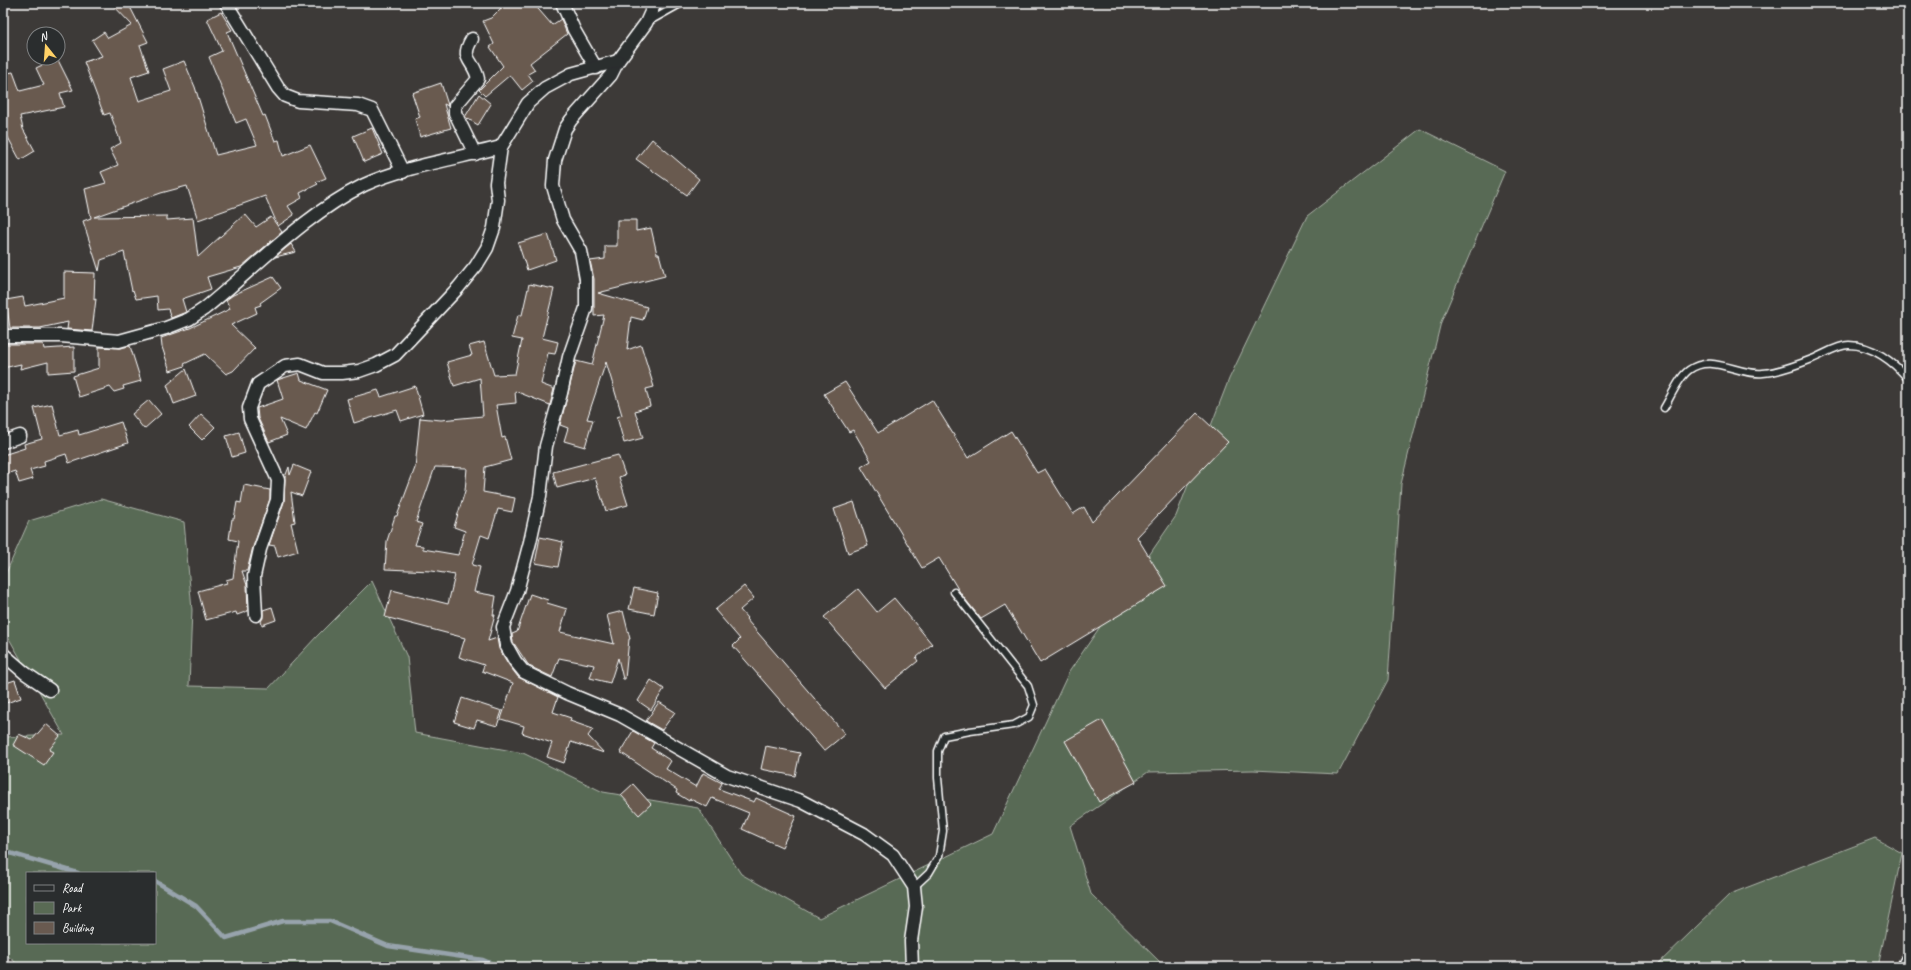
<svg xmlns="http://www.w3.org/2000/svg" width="1911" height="970" font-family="Caveat,sans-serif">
  <rect width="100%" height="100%" fill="#3d3a38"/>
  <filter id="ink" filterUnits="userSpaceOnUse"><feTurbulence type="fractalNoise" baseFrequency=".025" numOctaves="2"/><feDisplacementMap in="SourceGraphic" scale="8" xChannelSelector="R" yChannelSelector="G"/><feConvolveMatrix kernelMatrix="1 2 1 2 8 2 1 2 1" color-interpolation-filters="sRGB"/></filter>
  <g filter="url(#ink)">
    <g fill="#596a54" stroke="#acb4aa" fill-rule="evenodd">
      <path d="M1420,129L1505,171L1441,322L1401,484L1388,680L1338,774L1253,770L1148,772L1070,826L1091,894L1165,967H21L3,952V737L64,735L3,628V580L29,521L101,499L184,522L192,610L189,686L269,688L317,636L372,581L407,657L415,733L523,753L603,792L698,808L741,874L819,918L993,834L1069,672L1176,516L1229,379L1307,216ZM27,873H155V943H27Z"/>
      <path d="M1875,838L1902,853L1878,967H1655L1730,894Z"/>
    </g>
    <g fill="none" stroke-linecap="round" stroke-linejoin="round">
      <g stroke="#97a3ac" stroke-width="4.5">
        <path d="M3,851L78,873"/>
        <path d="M155,881L196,906L226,938L283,921H330L388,946L483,960L499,967"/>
      </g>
    </g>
    <g fill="#695a50" stroke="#fff" fill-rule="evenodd">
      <path d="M111,3H128L148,42L140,45L149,71L131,77L139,101L171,91L163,69L184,61L195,87L216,155L257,145L246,119L236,123L209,57L222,51L207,19L221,12L232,30L227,32L263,116L265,115L275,141L279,140L283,156L310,145L326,178L316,182L318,184L300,193L302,198L288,206L294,215L278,226L265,196L198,220L187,186L161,193L94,217L167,216V220L193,218L198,257L245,214L256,227L271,217L282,232L241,267L207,277L211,289L182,299L186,312L171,318L168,309L158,310L157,296L136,299L133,290L132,291L124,252L101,260L99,271L83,221L91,218L85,189L106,183L101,172L118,165L110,149L121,143L110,113L104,115L84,62L102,56L92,40L104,32L108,38L132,25Z"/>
      <path d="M506,3H533L552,25L561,19L567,34L530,63L535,70L528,74L533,81L522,90L510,75L485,96L479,90L503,66L490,47L494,44L483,21L491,18Z"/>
      <path d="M57,58L73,90L60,93L64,107L20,116L23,129L35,151L20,160L3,128V74L13,72L20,91L44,85L36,68Z"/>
      <path d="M441,83L448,105V106L444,104L451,128L420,137L415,119L420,117L412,93Z"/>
      <path d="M479,94L491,104L478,125L465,117Z"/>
      <path d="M372,128L383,154L364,162L353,136Z"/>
      <path d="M652,139L699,179L687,195L636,159Z"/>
      <path d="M617,220H636V231L651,228L657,254H659L665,276L598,293L647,307L643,320L631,317L627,350L641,345L654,387L646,389L650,406L635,411L643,438L624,443L617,417L622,415L606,362L587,419L593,420L585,447L564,441L568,428L560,425L576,361L592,365L604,315L594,316V279L590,261L605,259V246H617Z"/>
      <path d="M548,234L556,260L527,270L518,243Z"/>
      <path d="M291,244L296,252L275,257L286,248Z"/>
      <path d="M64,272L95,273L94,300L96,299L92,331L67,329L68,322L40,328H10L6,300L23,297L25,306L64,298Z"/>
      <path d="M273,277L281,288L260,303L261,305L255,307L257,313L231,325L255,348L233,371L226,374L205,354L184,364L185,366L170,371L162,347L161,338L190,328L230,309L226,300L233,295Z"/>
      <path d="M529,284L554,289L542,338L558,342L555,354L548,353L541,384L554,389L550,405L515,391L516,403L496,405L502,438L505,437L511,460L485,467L483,492L515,498L512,512L498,509L489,538L481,535L472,565L480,567L474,592L496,596L493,615H495L488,641L497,638L499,649L509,665L518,677L558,697L553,712L571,718L570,721L593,729L588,736L604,753L571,742L564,763L547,757L552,743L522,733L524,726L501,719L513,683L482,671L484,665L459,657L465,638L385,617L392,590L448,604L455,575L432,571L385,569L387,541L395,516H397L415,468L420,418L441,420L483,416L480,378L454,386L447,362L472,355L469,346L484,342L494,375L515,374L522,340L512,338L518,315H522ZM435,467L467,468L465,491L454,527L465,531L458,555L423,549V546L415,545L422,524L416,522Z"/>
      <path d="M3,344H43L44,349L74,347V371L48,373V362L20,369L21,364L3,368Z"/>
      <path d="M130,346L141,381L123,386L124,389L114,392L110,387L79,397L73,376L99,368V347L119,348Z"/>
      <path d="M186,369L196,396L174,404L167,385Z"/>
      <path d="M299,373L301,380L327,390L317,413L315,412L306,430L280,419L287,435L269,442L258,418L257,408L283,399L277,380Z"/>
      <path d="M845,382L878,433L932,400L968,458L1011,431L1037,473L1045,469L1073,514L1084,507L1092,522L1197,413L1228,442L1137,537L1167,586L1040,663L1005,605L981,619L961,594L939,558L922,568L861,467L871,461L853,430L849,432L824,394Z"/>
      <path d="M415,386L423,414L401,421L397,410L354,423L347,399L378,390L381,397Z"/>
      <path d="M149,400L161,414L144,429L132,414Z"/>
      <path d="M52,404L60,435L78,430L79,435L121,422L128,443L69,463L66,454L44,461L45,466L30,470L33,479L19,483L15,471L3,475V455L25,448L24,444L42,439L34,408Z"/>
      <path d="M201,414L215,427L202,440L189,427Z"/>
      <path d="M239,432L245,453L232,457L226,436Z"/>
      <path d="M618,455L625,475L619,477L628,505L606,511L595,478L557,488L553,472Z"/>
      <path d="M294,465L311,472L302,496L291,492L295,522L291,523L298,551L278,557L275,546L269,545L284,502L285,477L289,467L290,475Z"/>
      <path d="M244,485L270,490V499L253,547L247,571H242L247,585L248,611L237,615L236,612L206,620L198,591L227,583L226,580L233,578L238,541L229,539L232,519H234L237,502L241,503Z"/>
      <path d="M854,502L868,546L848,553L834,509Z"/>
      <path d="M540,537L563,542L558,567L535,563Z"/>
      <path d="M744,586L754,598L740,610L747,618L746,619L845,734L824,751L733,646L740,639L715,610Z"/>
      <path d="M634,588L658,593L654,614L629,609Z"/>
      <path d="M858,589L877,612L894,598L932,644L916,658L918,661L885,688L824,617Z"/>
      <path d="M530,594L548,600L547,603L567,609L560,632L614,644L607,615L623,611L630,639H629L625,679H623L618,658L610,683L590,678L594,665L559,658L552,677L529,666L513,642L512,634L517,632Z"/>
      <path d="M272,607L276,620L262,625L261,621L263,618V610Z"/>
      <path d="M15,680L21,698L3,704V684Z"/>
      <path d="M651,680L664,689L651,710L638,701Z"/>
      <path d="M462,698L502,711L497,726L477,720L474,728L454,722Z"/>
      <path d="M659,702L675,712L662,730L646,721Z"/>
      <path d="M1102,720L1136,782L1099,802L1065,741Z"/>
      <path d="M46,724L60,736L49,750L53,752L44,765L13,745L19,734L32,740Z"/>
      <path d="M633,731L654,743L651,748L671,761L666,769L696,787L703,773L722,783L719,789L754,802L756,798L796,816L782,847L742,829L749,813L712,798L707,807L690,799L689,801L676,793L677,790L620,752Z"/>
      <path d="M766,746L800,753L795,776L761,769Z"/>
      <path d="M633,784L651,804L639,815L621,795Z"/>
    </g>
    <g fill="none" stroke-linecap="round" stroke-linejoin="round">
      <defs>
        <g id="service">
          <path d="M648,22L682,3"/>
          <path d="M1664,408C1671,397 1678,378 1689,370C1712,353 1738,376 1763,373C1779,372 1797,365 1812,359C1823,355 1837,345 1849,345C1872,345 1894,362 1908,379"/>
          <path d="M914,887L929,873L939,856L943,831L938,778V751L944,736L970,731L1014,725L1029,717L1034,705L1028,686L954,592"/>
        </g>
        <g id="minor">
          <path d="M226,3L278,88L285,96L298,101L358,105L372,110L403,172"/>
          <path d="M562,3L574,30L596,68"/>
          <path d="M655,3L646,23L618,61L611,75L571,120L565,129L555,160L553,186L563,220L581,251L586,279V308L569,357L561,393L546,446L540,496L530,542L517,591L503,627L506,645L515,661L524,672L567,693L620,715L727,776L801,801L864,834L893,855L914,887L916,907L911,941L912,967"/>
          <path d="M472,39C459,60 474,59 478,79L455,106V113L475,154"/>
          <path d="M3,336H61L119,341L166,328L189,319L204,309C256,267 304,215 364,185C402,167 459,158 501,147"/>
          <path d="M3,442L20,436"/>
          <path d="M256,615L254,576L260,549L277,500L278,480L250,419L249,408L258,384L285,366L300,364L323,373H342L359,371L376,365L395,355L458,288L476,266L487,248L494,228L498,200L496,183L501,147L528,103L545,88L571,74L618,61"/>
          <path d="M3,654L25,673L50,690"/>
          <path d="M1903,967L1908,958"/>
        </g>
      </defs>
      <use href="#service" stroke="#fff" stroke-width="9"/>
      <use href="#minor" stroke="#fff" stroke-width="15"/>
      <use href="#service" stroke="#2a2d2e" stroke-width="6"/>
      <use href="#minor" stroke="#2a2d2e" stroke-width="12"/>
    </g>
  </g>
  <rect width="1911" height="970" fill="none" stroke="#2a2d2e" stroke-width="16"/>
  <rect x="8" y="8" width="1895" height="954" fill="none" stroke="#fff" stroke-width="1.5" filter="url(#ink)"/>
  <rect x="26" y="872" width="130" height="72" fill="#2a2d2e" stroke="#7f8182"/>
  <rect x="34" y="885" width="20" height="6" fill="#2a2d2e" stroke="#7f8182"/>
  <text x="62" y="892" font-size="12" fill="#ffffff">Road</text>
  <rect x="34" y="902" width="20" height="12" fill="#596a54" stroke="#7f8182"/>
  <text x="62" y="912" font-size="12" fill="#ffffff">Park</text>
  <rect x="34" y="922" width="20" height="12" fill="#695a50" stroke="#7f8182"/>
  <text x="62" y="932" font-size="12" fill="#ffffff">Building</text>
  <g transform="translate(46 46) rotate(343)"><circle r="19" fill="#2a2d2e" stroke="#7f8182"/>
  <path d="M0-3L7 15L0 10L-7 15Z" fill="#ffd166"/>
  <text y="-6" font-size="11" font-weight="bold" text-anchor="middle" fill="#ffffff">N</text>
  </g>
</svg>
